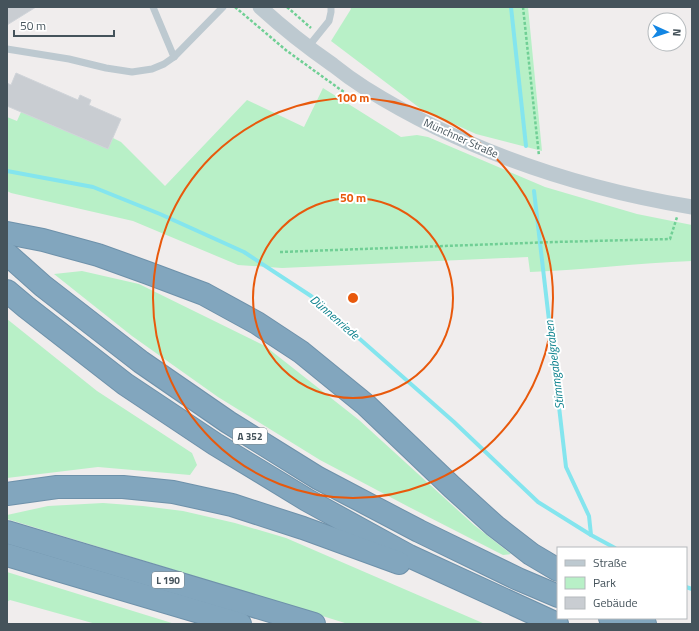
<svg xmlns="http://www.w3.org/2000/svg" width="699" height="631" font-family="'Titillium Web',sans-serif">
  <rect width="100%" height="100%" fill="#f0eded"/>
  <g fill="#b8f0c7">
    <path d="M350,7H528L542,151L476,134L421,109L331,41L351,9Z"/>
    <path d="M323,88L401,137L417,135L428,137L545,187L637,214L692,225V261C638,263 584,270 530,272L528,257L282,268L238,265L133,221L11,193L7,191V117L17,121L21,112L108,149L113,138L121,142L165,186L247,100L304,127Z"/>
    <path d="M82,271L139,284L265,346L359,420L474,525L511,554L503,555L409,507L320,460L218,397L132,336L54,274Z"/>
    <path d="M7,319L97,391L192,453L197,465L190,475L98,467L7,478Z"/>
    <path d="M103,503L143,506L183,511L235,523L286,538L485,624H348L217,583L7,519V515L48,506Z"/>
    <path d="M7,572L175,624H96L10,600L7,602Z"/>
  </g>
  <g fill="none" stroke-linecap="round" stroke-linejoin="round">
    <g stroke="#84e5ee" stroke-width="4">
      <path d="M511,7L526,146"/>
      <path d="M7,171L93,187L160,214L244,252L311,296L454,422L538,502L591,535L615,548"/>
      <path d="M534,191L566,467L589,516L591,535"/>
      <path d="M686,587L692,589"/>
    </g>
  </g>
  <g fill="#c9cdd2" stroke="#d0d4d9">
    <path d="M7,7H36L7,25Z"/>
    <path d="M16,73L78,100L80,95L91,100L89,105L121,119L108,149L7,106V83L11,85Z"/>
  </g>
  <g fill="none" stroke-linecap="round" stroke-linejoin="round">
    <defs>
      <g id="highway">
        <path d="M7,233L43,240L98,255L148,273L204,294L257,323L301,352L366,405L452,487L495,526L531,554L558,570"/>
        <path d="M7,254L43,286L141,362L228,422L318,478L419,531L518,579L558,596"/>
        <path d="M7,291L26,307L125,384L215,444L307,500L409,556L557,624"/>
        <path d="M7,494L57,487H123L173,492L232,505L303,528L399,563"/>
        <path d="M7,532L314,624"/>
        <path d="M7,555L240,624"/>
        <path d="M610,618L625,624"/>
        <path d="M636,618L645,624"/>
      </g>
    </defs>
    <use href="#highway" stroke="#6e91aa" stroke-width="24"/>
    <g stroke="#70cf95" stroke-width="2.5" stroke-dasharray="3 2" stroke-linecap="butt">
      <path d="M235,7L287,51L348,95"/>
      <path d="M287,7L311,28"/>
      <path d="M523,7L539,156"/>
      <path d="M280,252L554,242L670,239L677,217"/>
    </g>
    <g stroke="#bdc9d0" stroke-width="7">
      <path d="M153,7L174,57"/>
      <path d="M308,47L329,21L331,12V7"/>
      <path d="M7,49L69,59L106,68L132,72L152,69L164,64L174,57L223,7"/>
    </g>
    <path stroke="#bdc9d0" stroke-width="15" d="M260,7C283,28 307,47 333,65C343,73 354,81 365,88C464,150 577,188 692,207"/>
    <use href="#highway" stroke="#82a6be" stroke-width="22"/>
  </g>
  <g fill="none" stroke="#e8590c" stroke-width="2">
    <circle cx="353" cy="298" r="100"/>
    <circle cx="353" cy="298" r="200"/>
  </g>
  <g text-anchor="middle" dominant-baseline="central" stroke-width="4" stroke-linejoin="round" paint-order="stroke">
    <g fill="#fff" stroke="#7d878c" stroke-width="1">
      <rect x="233" y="428" width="34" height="16" rx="3"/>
      <rect x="152" y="572" width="32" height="16" rx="3"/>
    </g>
    <g font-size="10" font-weight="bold" fill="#45535b">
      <text x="250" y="436">A 352</text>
      <text x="168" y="580">L 190</text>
    </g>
    <g font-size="11" fill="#45535b" stroke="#fff">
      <text transform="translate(461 138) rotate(24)">Münchner Straße</text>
    </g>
    <g font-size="12" font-style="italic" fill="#09808c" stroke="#fff">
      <text transform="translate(335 317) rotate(41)">Dünnenriede</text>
      <text transform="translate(554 365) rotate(-97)">Stimmgabelgraben</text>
    </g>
  </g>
  <circle cx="353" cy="298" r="6" fill="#e8590c" stroke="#fff" stroke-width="2"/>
  <g font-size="12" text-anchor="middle" font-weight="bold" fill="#e8590c" stroke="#fff" stroke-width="4" stroke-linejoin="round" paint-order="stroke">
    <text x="353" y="102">100 m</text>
    <text x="353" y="202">50 m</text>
  </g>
  <rect width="699" height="631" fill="none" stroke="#45535b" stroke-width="16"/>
  <rect x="557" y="547" width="130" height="72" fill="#ffffff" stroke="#b5babd"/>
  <rect x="565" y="560" width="20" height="6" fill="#bdc9d0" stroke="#b5babd"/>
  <text x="593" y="567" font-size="12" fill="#45535b">Straße</text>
  <rect x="565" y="577" width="20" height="12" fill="#b8f0c7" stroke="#b5babd"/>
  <text x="593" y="587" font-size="12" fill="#45535b">Park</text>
  <rect x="565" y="597" width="20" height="12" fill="#c9cdd2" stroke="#b5babd"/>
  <text x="593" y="607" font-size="12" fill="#45535b">Gebäude</text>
  <g transform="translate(667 32) rotate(93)"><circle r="19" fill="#ffffff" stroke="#b5babd"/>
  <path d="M0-3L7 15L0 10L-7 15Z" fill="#1386e3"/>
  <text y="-6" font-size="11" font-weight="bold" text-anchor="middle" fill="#45535b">N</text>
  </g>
  <path d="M14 30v6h100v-6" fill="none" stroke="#45535b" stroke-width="2"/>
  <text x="20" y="30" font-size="12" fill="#45535b" stroke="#ffffff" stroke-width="3" paint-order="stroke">50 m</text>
</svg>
